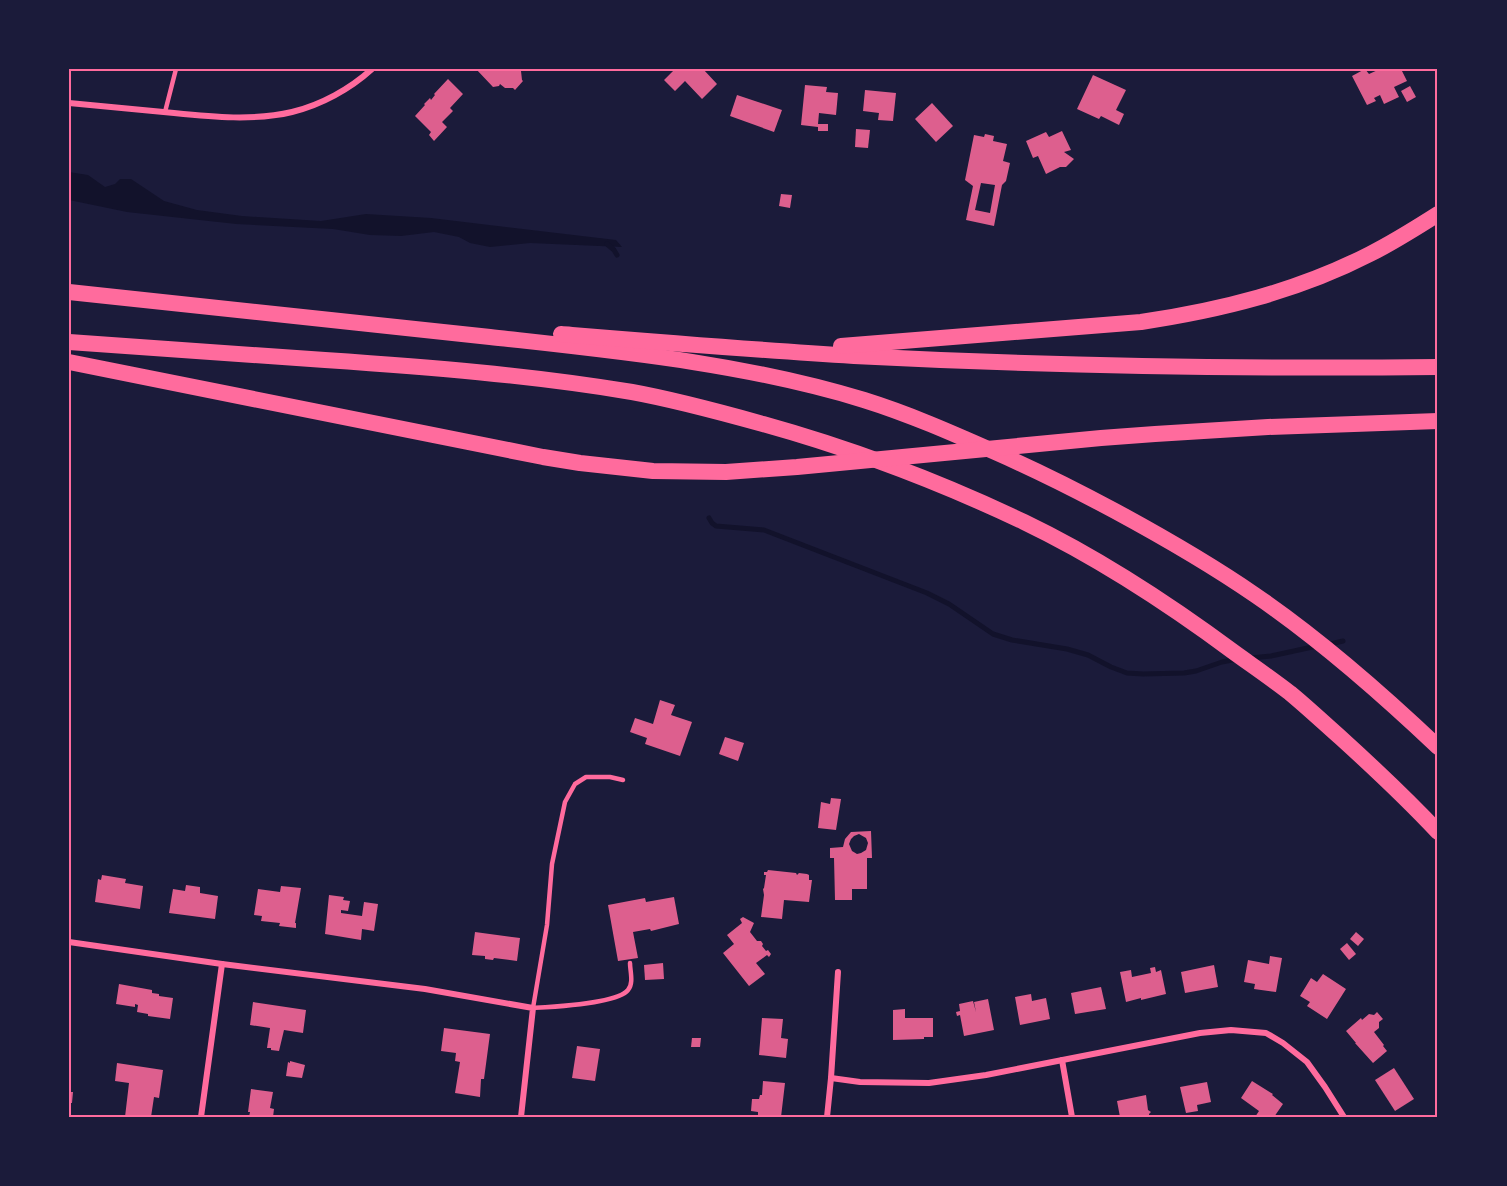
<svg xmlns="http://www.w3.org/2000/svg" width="1507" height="1186" font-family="Raleway,sans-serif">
  <rect width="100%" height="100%" fill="#1b1b3a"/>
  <path fill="#12122b" d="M69,172L88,175L105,187L115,184L120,179H131L164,201L197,210L242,216L321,221L366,214L431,218L616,240L622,247L530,243L490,247L470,243L459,237L434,232L401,236L370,235L333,229L236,224L127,212L69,200Z"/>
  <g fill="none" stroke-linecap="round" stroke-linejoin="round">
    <g stroke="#12122b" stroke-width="5">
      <path d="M607,244L614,250L617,255"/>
      <path d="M709,518L712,523L716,526L764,530L927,593L949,604L993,634L1012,640L1067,649L1088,655L1111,667L1127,673L1143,674L1184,673L1196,671L1222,662L1237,659"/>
      <path d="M1326,645L1343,641"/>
      <path d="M1250,658L1271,656L1317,646"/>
    </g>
  </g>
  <g fill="#dd5f8e" fill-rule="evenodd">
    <path d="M476,69H523L521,71L522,80L523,81L515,90L513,88H505L500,84L499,86L493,87Z"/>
    <path d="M675,69H703L717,84L702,99L685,81L675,91L664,80Z"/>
    <path d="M1365,69L1369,74L1380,69H1401L1407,81L1394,87L1399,97L1384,104L1380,95L1374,98L1376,101L1367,105L1352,76Z"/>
    <path d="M1093,75L1126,90L1116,110L1124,114L1119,125L1101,116L1099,119L1077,109Z"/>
    <path d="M448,79L463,94L450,108L453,111L442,122L447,127L434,141L429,135L431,132L415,116L425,105L424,104L430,98L431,100L435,95L434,94Z"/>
    <path d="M805,85L827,87L826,92L838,93L836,115L819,113L818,124H828V131H818V127L801,125Z"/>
    <path d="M1410,86L1416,97L1407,102L1401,91Z"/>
    <path d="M865,90L896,93L893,121L878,120L879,113L863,111Z"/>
    <path d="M737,95L782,110L774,132L730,116Z"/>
    <path d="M932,103L953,126L936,142L915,119Z"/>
    <path d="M856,129L870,130L868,148L855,147Z"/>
    <path d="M1062,131L1071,150L1064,152L1074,159L1066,167H1060L1046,174L1038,156L1033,158L1026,141L1046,132L1049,137Z"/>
    <path d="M985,134L994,136L993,141L1007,144L1003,161L1010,163L1006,181L1002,185L994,226L966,220L973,186L965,180L974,135L984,137ZM981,183L995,185L990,213L975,210Z"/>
    <path d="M781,194L792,195L790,208L779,206Z"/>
    <path d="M660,700L675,705L671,715L692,722L680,756L645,744L647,738L630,732L635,718L653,724Z"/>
    <path d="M725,737L744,743L738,761L719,754Z"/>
    <path d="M831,798L841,799L836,830L818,828L821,802L830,804Z"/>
    <path d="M871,831L872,858H867V889H852V900H835L834,858H830V848L843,847L845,839L851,832ZM859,834L866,838L868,843L866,850L861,853L857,854L852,851L849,844L851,839L854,836Z"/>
    <path d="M768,870L796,873L797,875L799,873L807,874L809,875V880H812L809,902L784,900L782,919L761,917L764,895L763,889L764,888L766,875H764V872H767Z"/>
    <path d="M102,875L126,879L125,883L143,886L140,909L95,902L98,879L101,880Z"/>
    <path d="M186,885L200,887V893L218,896L215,919L169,913L173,889L185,891Z"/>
    <path d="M281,886L301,888L295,923H296V928L279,926L280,923L261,921L262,916L254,915L258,889L280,892Z"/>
    <path d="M329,895L344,897L343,900L350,901L348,911L341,910V913L362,916L364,902L378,904L374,931L362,929L361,940L325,934Z"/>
    <path d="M674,897L679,924L651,931L650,929L633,932L638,958L618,961L608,905L645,898L646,902Z"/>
    <path d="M743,917L754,923L750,932L757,941H761L763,944L762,946L766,951L768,950L771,954L769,957L767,955L756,963L765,974L749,986L723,953L734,944L727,935L742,923L740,919Z"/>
    <path d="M475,932L520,938L517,961L494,958L493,960L485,959V956L472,955Z"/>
    <path d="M1356,932L1364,939L1358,946L1350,939Z"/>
    <path d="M1347,943L1356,954L1349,960L1340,949Z"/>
    <path d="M1270,956L1282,958L1276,992L1254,989L1255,984L1244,982L1248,960L1269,964Z"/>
    <path d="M663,963L664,979L645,980L644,965Z"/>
    <path d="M1214,965L1218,987L1185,993L1181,972Z"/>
    <path d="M1155,967L1156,972L1161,970L1166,994L1141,1000V998L1126,1002L1120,972L1131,970L1132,977L1151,973L1150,968Z"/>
    <path d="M1323,974L1346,989L1327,1019L1307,1006L1310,1002L1300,996L1311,978L1317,982Z"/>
    <path d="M119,984L152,990V993L159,994V996L173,998L170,1019L148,1016V1014L137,1012L138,1005L135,1004V1007L116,1004Z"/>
    <path d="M1101,987L1106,1009L1075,1014L1071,993Z"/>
    <path d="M1031,994L1032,1001L1046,998L1050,1019L1020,1025L1015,997Z"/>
    <path d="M988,999L994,1030L964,1036L960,1015L957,1016L956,1012L960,1011L959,1004L973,1001L976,1012L974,1002Z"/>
    <path d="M253,1002L306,1010L303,1033L284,1030L279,1051L271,1050V1048H267L270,1028L250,1025Z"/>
    <path d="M905,1009V1018H933V1037H924V1039L893,1040V1010Z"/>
    <path d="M1377,1012L1383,1019L1379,1022V1028L1374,1032L1384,1045L1383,1046L1387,1051L1373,1063L1355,1043H1356L1346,1031L1361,1018L1362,1020L1369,1014L1374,1015Z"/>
    <path d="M762,1018L783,1019L781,1038L788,1039L786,1058L759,1055Z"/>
    <path d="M444,1028L490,1034L484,1079H481L480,1097L455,1093L460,1062L455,1061L456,1053L441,1051Z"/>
    <path d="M692,1038H701L700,1047H691Z"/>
    <path d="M577,1046L600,1049L595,1081L572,1078Z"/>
    <path d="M290,1061L305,1065L302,1078L286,1076L288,1062L290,1063Z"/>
    <path d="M117,1063L163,1070L159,1098L154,1097L151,1117H125L129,1083L115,1081Z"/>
    <path d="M1394,1068L1414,1099L1395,1111L1375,1080Z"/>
    <path d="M763,1081L785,1083L781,1117H758V1112L751,1111L752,1099H759L760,1095H762Z"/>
    <path d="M1252,1081L1273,1094L1272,1095L1283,1104L1274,1117H1255L1259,1111L1241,1098Z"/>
    <path d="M1207,1082L1211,1102L1197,1105L1198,1111L1186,1113L1180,1087Z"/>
    <path d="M251,1089L273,1092L270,1108L274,1109L273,1117H249L250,1112H248Z"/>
    <path d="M69,1092H73L72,1103H69Z"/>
    <path d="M1146,1095L1148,1110L1151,1112L1149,1114V1117H1120L1117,1101Z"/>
  </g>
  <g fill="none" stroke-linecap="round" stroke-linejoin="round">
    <g stroke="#ff6b9d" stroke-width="4.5">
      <path d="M165,112L176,69"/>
      <path d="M623,780L610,777H586L575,784L565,802L552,864L547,925L533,1008C551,1007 617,1004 628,990C634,983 630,971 630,963"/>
    </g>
    <g stroke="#ff6b9d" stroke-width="6">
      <path d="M69,103C104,106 139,110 174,113C213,117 254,121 292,112C321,105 350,89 372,69"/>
      <path d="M69,942L222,964L425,989L533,1008L521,1117"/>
      <path d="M1062,1060L1072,1117"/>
      <path d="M831,1078L860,1082L929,1083L986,1075L1200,1033L1231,1030L1266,1033L1283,1043L1307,1062L1325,1087L1344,1117"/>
      <path d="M201,1117L222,964"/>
      <path d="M827,1117L831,1078L838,972"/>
    </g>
    <g stroke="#ff6b9d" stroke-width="16">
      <path d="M69,292C210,306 350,322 490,337C616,351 743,363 864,400C909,414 952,433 995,452C1036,470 1076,490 1115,511C1163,537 1210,564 1255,595C1321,640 1381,693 1438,747"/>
      <path d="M561,334C659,342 756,350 854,356C1049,366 1243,369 1438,367"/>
      <path d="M69,342C154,348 239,354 325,360C427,367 530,375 632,392C676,400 720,412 763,424C853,449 940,482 1024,522C1099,558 1169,604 1235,653C1253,666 1272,679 1290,693C1307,707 1324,723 1341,738C1374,768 1407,799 1438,832"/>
      <path d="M841,346L1141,322C1221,310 1298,291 1370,254C1394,242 1416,228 1438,214"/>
      <path d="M69,362L543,457L580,463L653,471L726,472L797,467L1101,438L1155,434L1268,427L1438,421"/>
    </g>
  </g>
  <rect width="1507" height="1186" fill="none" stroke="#1b1b3a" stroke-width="141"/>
  <rect x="70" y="70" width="1366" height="1046" fill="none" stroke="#ff6b9d" stroke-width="2"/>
</svg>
